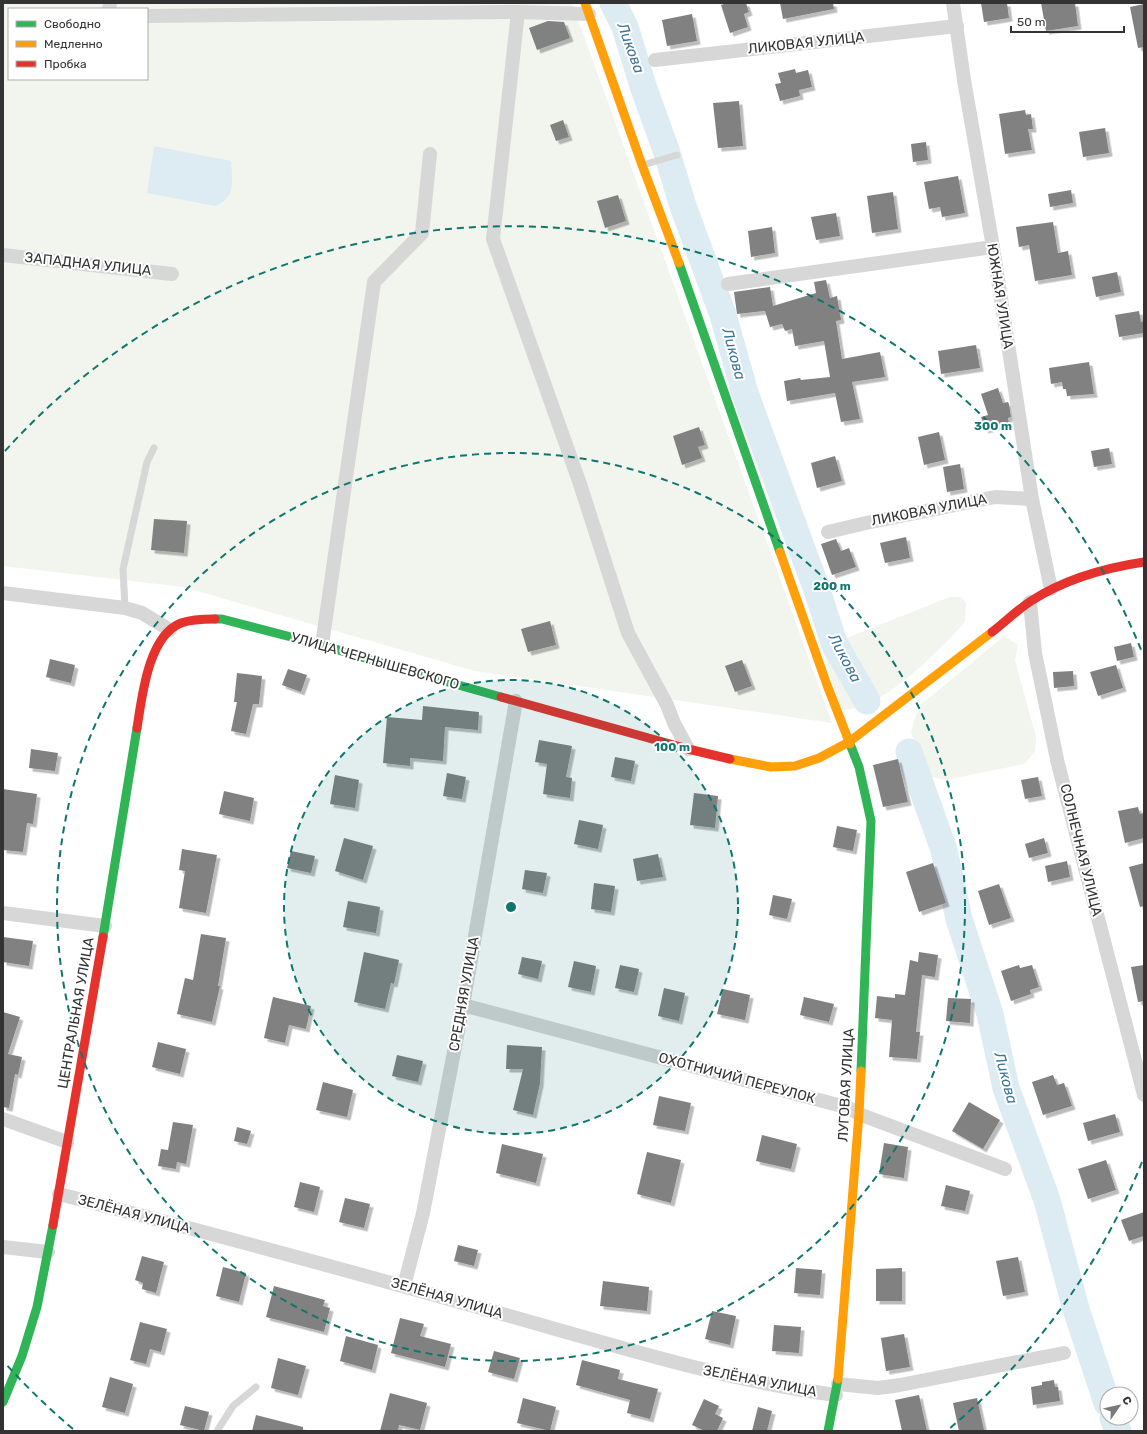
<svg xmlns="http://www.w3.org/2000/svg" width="1147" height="1434" font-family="Rubik,sans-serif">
  <defs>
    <filter id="shadow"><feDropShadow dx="3.5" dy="3.5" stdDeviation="0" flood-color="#0004"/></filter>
  </defs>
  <rect width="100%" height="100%" fill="#fff"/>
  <g fill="#f1f5ed" fill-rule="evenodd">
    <path d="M3,3H572L832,723L475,671L183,587L3,566ZM9,9H147V79H9Z"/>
    <path d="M812,567L817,571L836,627L844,639L950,597H961L966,602L965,622C939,651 881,711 841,710L804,590C803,582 804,577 807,569Z"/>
    <path d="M1004,636L1018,645L1015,660L1036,737L1035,752L1024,764L945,780L929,776L918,764V748L911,733L915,717L923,703Z"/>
  </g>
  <path fill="#ddebf3" d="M154,146L231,161C232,180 237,198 215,206L147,193Z"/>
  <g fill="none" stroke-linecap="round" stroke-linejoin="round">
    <g stroke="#ddebf3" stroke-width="27">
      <path d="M613,3L625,27L643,86L666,150L683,206L723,315L745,393L817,590L834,643L867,701"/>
      <path d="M909,752L944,850L959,919L990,1014L1006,1088L1047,1200L1076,1309L1107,1403"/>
      <path d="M1113,1418L1118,1431"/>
    </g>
  </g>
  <g fill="#818181" filter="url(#shadow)">
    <path d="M727,3H746L749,12L744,14L748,27L730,33L721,5Z"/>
    <path d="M780,3H833L834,9L783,19Z"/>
    <path d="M981,3H1007L1009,18L984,22Z"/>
    <path d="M1041,3H1075L1078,26L1046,31Z"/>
    <path d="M1144,4V47L1138,48L1130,7Z"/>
    <path d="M692,14L697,41L667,46L662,20Z"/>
    <path d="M548,21L564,22L570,38L537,50L529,28Z"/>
    <path d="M795,69L796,73L808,70L812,87L799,90L800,96L780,101L775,84L781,83L778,73Z"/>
    <path d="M739,101L743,146L718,148L713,103Z"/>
    <path d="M1025,110L1026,115L1031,114L1033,129H1028L1032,150L1005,154L999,114Z"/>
    <path d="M563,120L569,137L556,141L550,125Z"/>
    <path d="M1105,128L1109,153L1083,157L1079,132Z"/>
    <path d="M926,142L928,160L913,162L911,144Z"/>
    <path d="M958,176L965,213L942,217L940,207L929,209L924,182Z"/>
    <path d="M1071,190L1073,203L1050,207L1048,194Z"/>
    <path d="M893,192L898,229L872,233L867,196Z"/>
    <path d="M618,195L626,221L605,228L597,201Z"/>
    <path d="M836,213L840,236L816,240L811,217Z"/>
    <path d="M1053,222L1058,253L1068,251L1072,275L1035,281L1029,245L1019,247L1016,227Z"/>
    <path d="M772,227L775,253L751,257L748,231Z"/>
    <path d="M1117,272L1121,292L1096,297L1092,277Z"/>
    <path d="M826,280L830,298L837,296L841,320L836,321L842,359L880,352L885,377L852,382L860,419L841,422L835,393L787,401L784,381L800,378L801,380L830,377L824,341L795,346L792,329L785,331L782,324L770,327L765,311L737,314L734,292L770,287L773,306L816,293L814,282Z"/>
    <path d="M1139,311L1141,322L1144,321V333L1119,337L1115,315Z"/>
    <path d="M976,345L980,368L941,374L938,351Z"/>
    <path d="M1089,362L1094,394L1067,396L1066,389H1063L1062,382L1051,384L1049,368Z"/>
    <path d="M998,388L1003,403L1008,402L1009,404L1011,417L1008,418L1009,423L985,430L981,417L988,415L981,394Z"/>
    <path d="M699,427L705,445L698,447L702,458L682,465L673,436Z"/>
    <path d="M939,432L945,460L924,465L918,437Z"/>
    <path d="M1109,448L1112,464L1094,467L1091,451Z"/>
    <path d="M835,456L842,481L817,488L811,463Z"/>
    <path d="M960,464L964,489L947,492L943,467Z"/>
    <path d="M154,519L187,521L184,553L151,550Z"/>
    <path d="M906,537L910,558L885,563L880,543Z"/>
    <path d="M836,539L841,551L849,548L856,567L832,575L821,544Z"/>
    <path d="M550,621L556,645L528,652L521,629Z"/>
    <path d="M1131,643L1134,657L1117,661L1114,647Z"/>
    <path d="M50,659L75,665L71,683L46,677Z"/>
    <path d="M742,660L752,686L735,692L725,666Z"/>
    <path d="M1116,665L1123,688L1098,696L1090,672Z"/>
    <path d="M288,669L307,675L301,692L282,685Z"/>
    <path d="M1073,671L1074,686L1054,688L1053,672Z"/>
    <path d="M237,673L262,676L259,704H253L246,734L231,731L237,702H234Z"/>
    <path d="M423,706L479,712L478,730L445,727L443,761L410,758V766L383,763L387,717L422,720Z"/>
    <path d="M539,740L572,746L566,777L572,778L570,798L543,794L547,764L535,762Z"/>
    <path d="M31,749L58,753L55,771L29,768Z"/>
    <path d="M615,757L635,761L631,781L611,777Z"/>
    <path d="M898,759L908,802L883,807L873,765Z"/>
    <path d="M447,773L466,777L462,799L443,796Z"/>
    <path d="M335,775L359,780L355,808L330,804Z"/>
    <path d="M1038,777L1042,796L1025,799L1021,780Z"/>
    <path d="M3,789L37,794L33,824L27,823L23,852L3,850Z"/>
    <path d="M224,791L254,798L250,821L219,814Z"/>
    <path d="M694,793L718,796L715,828L690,825Z"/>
    <path d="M1138,807L1140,814L1144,813V838L1125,843L1118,811Z"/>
    <path d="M579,820L603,825L598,849L574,844Z"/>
    <path d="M837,826L857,830L853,851L833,847Z"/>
    <path d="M344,838L373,846L363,880L335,871Z"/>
    <path d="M1044,838L1048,853L1029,858L1025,844Z"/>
    <path d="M182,849L217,855L206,913L179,908L185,871L179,870Z"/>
    <path d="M291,851L315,856L311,873L287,868Z"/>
    <path d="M658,854L663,877L637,881L633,859Z"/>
    <path d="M1067,861L1070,877L1048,882L1045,866Z"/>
    <path d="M933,863L946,903L919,912L906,872Z"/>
    <path d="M1144,863V906L1140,907L1129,867Z"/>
    <path d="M525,870L547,873L543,893L522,889Z"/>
    <path d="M594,883L615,886L611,912L591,909Z"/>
    <path d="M999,884L1011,918L989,925L978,891Z"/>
    <path d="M773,895L792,899L787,919L769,915Z"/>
    <path d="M348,901L380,907L376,933L343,927Z"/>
    <path d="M201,934L226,938L218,986H220L212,1022L177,1014L185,978L193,980Z"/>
    <path d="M3,937L33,941L29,966L3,962Z"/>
    <path d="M364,952L399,960L394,984L391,983L385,1009L354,1002Z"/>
    <path d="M919,952L938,955L935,977L922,975L916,1032H920L917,1059L889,1057L892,1020L875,1018L877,996L895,998V994L905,995L910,960L918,962Z"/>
    <path d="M522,957L542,961L538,979L518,974Z"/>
    <path d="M574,961L596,966L591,992L568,987Z"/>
    <path d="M620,965L639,969L634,992L615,988Z"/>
    <path d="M1019,965L1020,968L1032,965L1039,987L1030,990L1031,994L1011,1001L1001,971Z"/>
    <path d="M1144,965V1001L1138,1002L1131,967Z"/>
    <path d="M664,988L685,993L679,1021L658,1016Z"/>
    <path d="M723,989L750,995L745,1020L717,1014Z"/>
    <path d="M273,997L311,1006L306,1029L289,1025L285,1043L264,1038Z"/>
    <path d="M804,997L834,1004L829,1022L800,1015Z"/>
    <path d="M948,998L971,999L970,1023L946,1021Z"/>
    <path d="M3,1012L20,1017L8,1054L22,1057L18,1075L15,1074L9,1108L3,1107Z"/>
    <path d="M158,1042L186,1049L180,1074L152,1067Z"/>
    <path d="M507,1045L542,1047L540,1083L533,1115L513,1110L523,1069H506Z"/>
    <path d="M397,1055L423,1061L418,1082L392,1076Z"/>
    <path d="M1053,1075L1057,1085L1064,1083L1072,1106L1043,1115L1032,1082Z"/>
    <path d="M323,1082L353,1090L347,1117L316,1110Z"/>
    <path d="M659,1096L691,1103L685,1131L653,1125Z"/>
    <path d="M969,1102L1000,1120L983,1149L952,1131Z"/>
    <path d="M1115,1114L1120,1132L1088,1141L1083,1123Z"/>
    <path d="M173,1122L193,1125L186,1164L177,1162L176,1169L158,1166L161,1149L168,1150Z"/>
    <path d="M237,1127L251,1131L247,1144L234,1141Z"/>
    <path d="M762,1135L797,1144L791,1169L756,1161Z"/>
    <path d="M884,1143L908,1147L904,1178L879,1174Z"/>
    <path d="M502,1144L543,1154L536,1183L496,1173Z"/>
    <path d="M647,1152L681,1160L671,1203L637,1194Z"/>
    <path d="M1106,1160L1116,1190L1088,1199L1078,1169Z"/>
    <path d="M300,1182L320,1187L314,1212L294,1207Z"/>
    <path d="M946,1185L970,1191L965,1211L941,1206Z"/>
    <path d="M345,1198L370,1204L364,1228L339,1222Z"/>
    <path d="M1144,1212V1236L1129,1241L1121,1220Z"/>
    <path d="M458,1245L478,1250L474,1266L454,1261Z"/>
    <path d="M142,1256L164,1262L156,1293L142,1289L143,1283L135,1280Z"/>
    <path d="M1018,1257L1025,1292L1003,1296L996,1261Z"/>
    <path d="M223,1267L246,1273L239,1302L216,1296Z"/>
    <path d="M796,1268L822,1270L820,1295L794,1293Z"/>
    <path d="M902,1268V1301H876V1269Z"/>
    <path d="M603,1281L649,1287L647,1311L600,1306Z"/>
    <path d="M274,1286L325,1300L323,1306L330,1308L324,1332L266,1317Z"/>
    <path d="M712,1311L736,1316L730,1345L705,1339Z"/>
    <path d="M400,1318L424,1324L420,1336L451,1344L445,1367L391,1353Z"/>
    <path d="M140,1322L167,1329L161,1352L150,1349L146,1364L130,1360Z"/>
    <path d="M774,1325L801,1327L799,1353L772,1351Z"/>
    <path d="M904,1334L910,1367L886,1371L881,1338Z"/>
    <path d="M346,1336L378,1345L372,1370L340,1361Z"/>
    <path d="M494,1351L520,1358L514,1379L488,1372Z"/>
    <path d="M278,1358L306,1366L298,1395L271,1388Z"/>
    <path d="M582,1360L620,1370L618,1379L658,1389L650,1419L627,1413L630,1400L576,1385Z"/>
    <path d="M110,1377L133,1384L125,1413L102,1407Z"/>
    <path d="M1054,1380L1055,1387H1058L1060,1401L1033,1405L1031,1387L1042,1385V1382Z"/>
    <path d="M390,1393L427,1403L420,1430L399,1425L398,1431H380Z"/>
    <path d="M919,1395L927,1431H902L895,1400Z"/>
    <path d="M523,1398L556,1407L550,1431L517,1423Z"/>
    <path d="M977,1398L984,1430L977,1431H959L953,1403Z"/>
    <path d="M704,1399L719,1406L715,1414L723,1418L717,1431H705L692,1425Z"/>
    <path d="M185,1406L209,1412L204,1431L180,1425Z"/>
    <path d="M758,1407L772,1411L767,1431H752Z"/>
    <path d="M256,1415L303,1427V1431H252Z"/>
  </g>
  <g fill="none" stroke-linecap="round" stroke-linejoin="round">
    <g stroke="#d7d7d7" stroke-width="7">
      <path d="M643,165L677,155"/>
      <path d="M125,608L123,569L147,462L154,448"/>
      <path d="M217,1431L233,1406L256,1387"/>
    </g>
    <g stroke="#d7d7d7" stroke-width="14">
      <path d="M953,3L964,80L993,247L1032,499L1051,589"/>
      <path d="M109,9L110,3"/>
      <path d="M518,12L493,239L580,484L628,633L667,705L674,723L688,749"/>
      <path d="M147,16L518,12L589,14"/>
      <path d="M655,60L957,26"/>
      <path d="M3,255L172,274"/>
      <path d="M728,284L993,247"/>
      <path d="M828,532L866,523L995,497L1032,499"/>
      <path d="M3,593L125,608L142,613L170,630"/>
      <path d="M1030,602L1035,653L1058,764L1144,1095"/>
      <path d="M322,645L374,282L422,233L430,154"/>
      <path d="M3,913L105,926"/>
      <path d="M463,1005L849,1108L859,1114L1005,1169"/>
      <path d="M3,1119L67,1142"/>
      <path d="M59,1194C206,1232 353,1272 499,1313C610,1344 722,1380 836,1395"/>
      <path d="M3,1247L48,1252"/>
      <path d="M404,1286L423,1213L463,1005L516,701"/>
      <path d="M838,1384L878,1388L900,1385L1064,1353"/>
    </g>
    <g stroke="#30b455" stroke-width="9">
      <path d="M679,263L780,552"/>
      <path d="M215,619H222L322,645L391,666L501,697"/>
      <path d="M850,744L859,767L871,821L861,1071"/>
      <path d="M103,937L137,728"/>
      <path d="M3,1402L22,1356L37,1307L53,1225"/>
      <path d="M828,1431L838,1379"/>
    </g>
    <g stroke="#ff9f0a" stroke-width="9">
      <path d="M585,3L642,165L679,263"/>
      <path d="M780,552L827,685L850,744"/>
      <path d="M730,759L771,767L795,766L819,758L849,742L992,632"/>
      <path d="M838,1379L859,1114L861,1071"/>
    </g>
    <g stroke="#e5322d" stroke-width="9">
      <path d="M992,632C1005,622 1017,610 1031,601C1065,579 1104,568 1144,562"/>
      <path d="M501,697L688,749L730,759"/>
      <path d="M137,728C142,697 148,636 181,623C192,619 204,619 215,619"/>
      <path d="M53,1225L103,937"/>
    </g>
  </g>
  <circle cx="511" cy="907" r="227" fill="#0f766e" fill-opacity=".12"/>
  <g fill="none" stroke="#0f766e" stroke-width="2" stroke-dasharray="7 5">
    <circle cx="511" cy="907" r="227"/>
    <circle cx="511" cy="907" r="454"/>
    <path d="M1142 1162A681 681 0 0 1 949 1429M73 1429A681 681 0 0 1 5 1363M5 451A681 681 0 0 1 1142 652"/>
  </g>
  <g text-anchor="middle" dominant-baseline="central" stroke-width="4" stroke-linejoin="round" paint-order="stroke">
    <g font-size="14" fill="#333" stroke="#fff">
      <text transform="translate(806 43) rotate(-6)">ЛИКОВАЯ УЛИЦА</text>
      <text transform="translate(88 264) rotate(6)">ЗАПАДНАЯ УЛИЦА</text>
      <text transform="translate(1000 296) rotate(81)">ЮЖНАЯ УЛИЦА</text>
      <text transform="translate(929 510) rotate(-11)">ЛИКОВАЯ УЛИЦА</text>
      <text transform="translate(375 661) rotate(16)">УЛИЦА ЧЕРНЫШЕВСКОГО</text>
      <text transform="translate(1081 850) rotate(76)">СОЛНЕЧНАЯ УЛИЦА</text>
      <text transform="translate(464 994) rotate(-80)">СРЕДНЯЯ УЛИЦА</text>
      <text transform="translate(76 1013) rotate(-80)">ЦЕНТРАЛЬНАЯ УЛИЦА</text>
      <text transform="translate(737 1078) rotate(15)">ОХОТНИЧИЙ ПЕРЕУЛОК</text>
      <text transform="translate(846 1085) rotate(-87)">ЛУГОВАЯ УЛИЦА</text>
      <text transform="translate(134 1214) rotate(15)">ЗЕЛЁНАЯ УЛИЦА</text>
      <text transform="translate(447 1298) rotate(16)">ЗЕЛЁНАЯ УЛИЦА</text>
      <text transform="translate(760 1381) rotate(11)">ЗЕЛЁНАЯ УЛИЦА</text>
    </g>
    <g font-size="15" font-style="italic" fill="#3f7597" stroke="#fff">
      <text transform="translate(631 48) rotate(70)">Ликова</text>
      <text transform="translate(734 354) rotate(75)">Ликова</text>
      <text transform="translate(845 658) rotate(62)">Ликова</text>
      <text transform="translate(1006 1078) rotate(75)">Ликова</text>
    </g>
  </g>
  <circle cx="511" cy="907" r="6" fill="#0f766e" stroke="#fff" stroke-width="2"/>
  <g font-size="12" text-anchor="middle" font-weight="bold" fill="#0f766e" stroke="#fff" stroke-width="4" stroke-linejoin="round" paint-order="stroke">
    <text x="993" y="430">300 m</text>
    <text x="832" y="590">200 m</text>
    <text x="672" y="751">100 m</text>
  </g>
  <rect width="1147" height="1434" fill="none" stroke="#333333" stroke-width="8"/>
  <rect x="8" y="8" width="140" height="72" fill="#ffffff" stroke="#adadad"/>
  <rect x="16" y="21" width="20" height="6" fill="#30b455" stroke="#adadad"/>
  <text x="44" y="28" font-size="12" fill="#333333">Свободно</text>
  <rect x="16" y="41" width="20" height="6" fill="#ff9f0a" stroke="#adadad"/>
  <text x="44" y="48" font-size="12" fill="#333333">Медленно</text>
  <rect x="16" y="61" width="20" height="6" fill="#e5322d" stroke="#adadad"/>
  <text x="44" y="68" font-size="12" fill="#333333">Пробка</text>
  <g transform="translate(1119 1406) rotate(56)"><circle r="19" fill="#ffffff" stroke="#adadad"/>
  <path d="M0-3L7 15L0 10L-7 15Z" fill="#7a7a7a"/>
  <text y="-6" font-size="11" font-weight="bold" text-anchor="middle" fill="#333333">С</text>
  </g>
  <path d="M1011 26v6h113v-6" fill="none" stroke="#333333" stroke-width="2"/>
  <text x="1017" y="26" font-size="12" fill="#333333" stroke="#ffffff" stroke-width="3" paint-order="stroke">50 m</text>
</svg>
